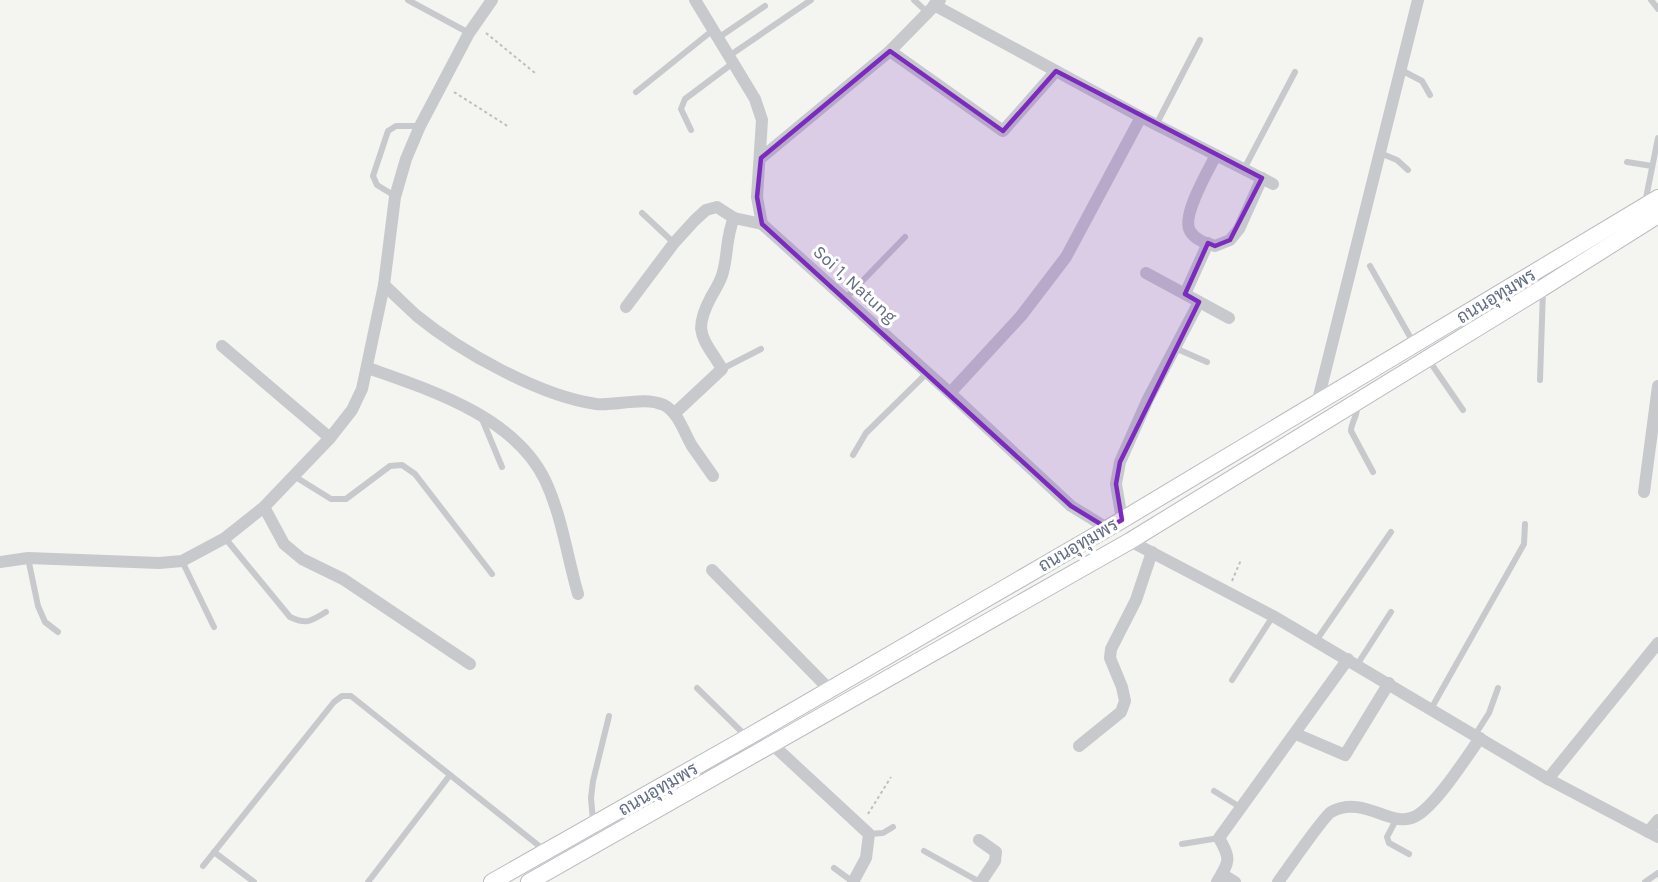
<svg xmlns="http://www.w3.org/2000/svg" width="1658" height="882" font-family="Karla,Sarabun,sans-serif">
  <rect width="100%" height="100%" fill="#f4f5f0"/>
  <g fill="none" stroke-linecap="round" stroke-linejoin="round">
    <defs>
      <g id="secondary">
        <path d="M492,882L748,737L1122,520L1658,198"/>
        <path d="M529,882L1130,541L1544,287L1658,215"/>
      </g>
    </defs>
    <use href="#secondary" stroke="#b9bbc1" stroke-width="18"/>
    <g stroke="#bebfc2" stroke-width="2" stroke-dasharray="3 3" stroke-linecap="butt">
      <path d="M486,33L535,73"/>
      <path d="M454,92L509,127"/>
      <path d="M1232,581L1241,560"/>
      <path d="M868,814L891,777"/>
    </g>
    <g stroke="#c7c9cd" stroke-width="6">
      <path d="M408,0L469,33"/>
      <path d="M914,0L927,12"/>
      <path d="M1651,0L1658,9"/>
      <path d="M718,38L765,6"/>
      <path d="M729,56L811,0"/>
      <path d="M1401,70L1422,81L1430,95"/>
      <path d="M636,92L713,30"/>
      <path d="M1156,125L1200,40"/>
      <path d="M691,130L681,109L685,99L733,63"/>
      <path d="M1380,153L1397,160L1408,170"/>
      <path d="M1627,162L1652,166"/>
      <path d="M1244,169L1295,72"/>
      <path d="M395,196L377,185L373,176L388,131L396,126H420"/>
      <path d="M1645,203L1658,138"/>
      <path d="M642,213L674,243"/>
      <path d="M1370,266L1413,342"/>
      <path d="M845,299L905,237"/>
      <path d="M1175,348L1207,362"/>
      <path d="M1428,359L1463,410"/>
      <path d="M722,369L761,349"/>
      <path d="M1540,380L1543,290"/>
      <path d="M1357,405C1359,414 1351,422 1351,431L1373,472"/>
      <path d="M482,419L502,467"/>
      <path d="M853,455L866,433L927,373"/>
      <path d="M294,476L331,499H346L390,466L402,465L415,474L492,574"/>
      <path d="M225,538L290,617C307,625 311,621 326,612"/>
      <path d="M28,558L38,606L45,622L58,632"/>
      <path d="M182,561L214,627"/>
      <path d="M1316,641L1391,532"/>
      <path d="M1357,665L1391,612"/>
      <path d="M1232,680L1273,616"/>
      <path d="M697,688L747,737"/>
      <path d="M1431,709L1524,544L1525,524"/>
      <path d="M1475,735L1489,713L1498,688"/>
      <path d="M1214,791L1240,807"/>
      <path d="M1396,820L1387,837L1389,843L1409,854"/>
      <path d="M593,821L591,798L593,781L609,716"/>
      <path d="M869,834L883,833L893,827"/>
      <path d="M1182,844L1219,838"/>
      <path d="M924,851L980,882"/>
      <path d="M214,852L254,882"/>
      <path d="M203,866L334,702L342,696H351L543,849"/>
      <path d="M834,868L853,882"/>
      <path d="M368,882L450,775"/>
      <path d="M1645,882L1658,873"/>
    </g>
    <g stroke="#c7c9cd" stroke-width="12">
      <path d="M695,0L755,99L762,120L757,197L762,224L950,393L1071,506L1107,528"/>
      <path d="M934,5L1141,117L1273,184"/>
      <path d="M890,51L1003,131L1056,71"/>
      <path d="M1216,155C1208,171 1181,216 1190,231C1195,240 1206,243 1215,246L1230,240L1239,229L1262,178"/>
      <path d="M761,158L890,51L940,0"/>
      <path d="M1146,273L1229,318"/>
      <path d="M384,285C395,295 406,306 417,316C461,352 540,396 596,404C617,406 644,396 664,405C679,413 684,433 692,446C699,456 706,466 713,476"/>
      <path d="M1185,294L1208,243"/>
      <path d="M626,307L674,243L695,220L706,210L717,207L734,218L762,224"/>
      <path d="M222,346L330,438"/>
      <path d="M368,368C430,390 514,416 545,480C562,516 567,556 578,594"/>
      <path d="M950,393L1021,316L1066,257L1141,117"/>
      <path d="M1317,404L1418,0"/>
      <path d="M675,413L722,369C703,337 692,333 711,297C715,290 721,281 723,272C728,254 726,236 734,218"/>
      <path d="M1644,492L1658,386"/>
      <path d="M264,507L284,544L302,559L343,579L470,664"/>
      <path d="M1122,520L1116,484L1120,462L1148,399L1199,302"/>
      <path d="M1130,541L1273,616L1548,779L1658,837"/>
      <path d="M0,562L28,558L159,563L182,561L225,538L264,507L330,438L352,410L362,389L384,285L395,197L406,159L420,126L469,33L492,0"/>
      <path d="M712,570L830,690"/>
      <path d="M1296,734L1345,755L1389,683"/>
      <path d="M773,745L869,834L866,858L853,882"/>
      <path d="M1079,746L1121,712L1125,701L1122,687L1110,658L1111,649L1136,600L1152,552"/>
      <path d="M1548,779L1658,643"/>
      <path d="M1648,832L1658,820"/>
      <path d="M979,840L996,852L995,861L981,882"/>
      <path d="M1222,874L1235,882"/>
      <path d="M1217,882C1230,861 1231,859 1219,838L1348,659"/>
      <path d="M1278,882C1287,870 1323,817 1331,812C1365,794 1392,830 1416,816C1436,805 1466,758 1480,738"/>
    </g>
    <use href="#secondary" stroke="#fff" stroke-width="16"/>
  </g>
  <path fill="#7b2cbf" fill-opacity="0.2" stroke="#7b2cbf" stroke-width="4.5" stroke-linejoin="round" d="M890,51L1003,131L1056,71L1262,178L1230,240L1215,246L1208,243L1185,294L1199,302L1120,462L1116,484L1122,520L1107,528L1071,506L762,224L757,197L761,158Z"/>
  <g text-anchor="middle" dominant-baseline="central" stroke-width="6" stroke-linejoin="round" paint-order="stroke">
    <g font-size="18" fill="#626d84" stroke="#fff">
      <text transform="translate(855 284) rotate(42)">Soi 1, Natung</text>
      <text transform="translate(1496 296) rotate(-31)">ถนนอุทุมพร</text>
      <text transform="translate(1078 545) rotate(-30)">ถนนอุทุมพร</text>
      <text transform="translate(658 789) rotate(-30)">ถนนอุทุมพร</text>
    </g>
  </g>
</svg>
